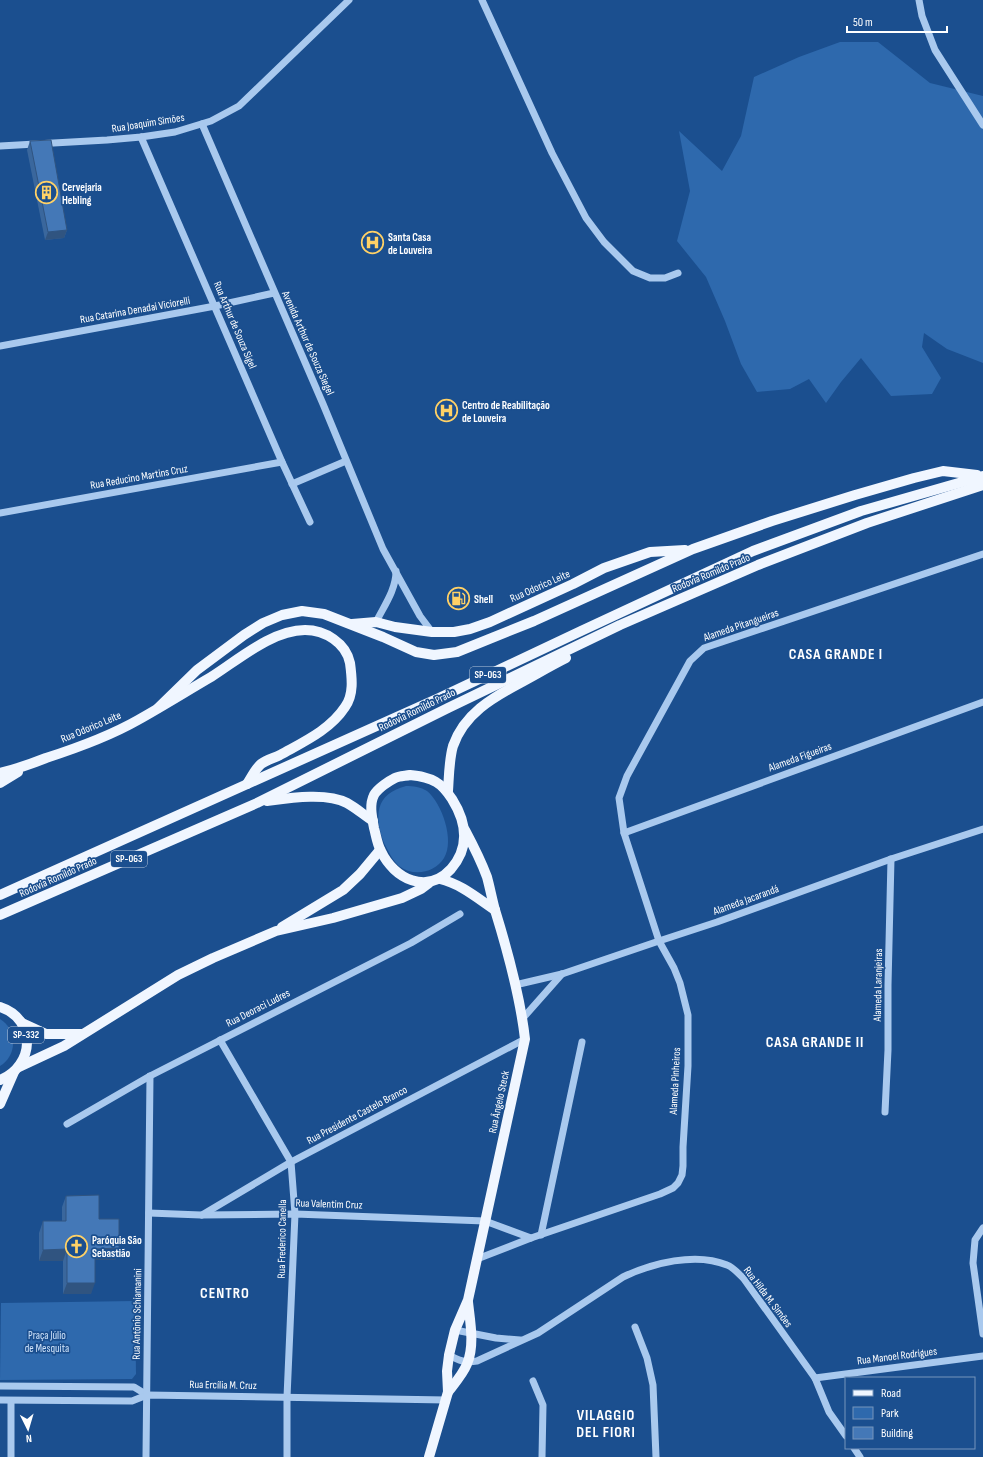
<svg xmlns="http://www.w3.org/2000/svg" width="983" height="1457" font-family="'Sofia Sans Condensed',sans-serif">
  <rect width="100%" height="100%" fill="#1b4f8f"/>
  <g fill="#2e69ad">
    <path d="M840,42H878L930,83L983,96V363L947,349L924,333L922,347L941,378L932,394L891,396L861,358L841,382L826,403L809,379L790,389L757,392L741,364L725,321L706,277L677,241L690,191L679,131L722,171L741,136L754,77L799,57Z"/>
    <path d="M406,786C413,786 421,787 427,791C442,803 455,841 444,858C435,873 413,877 399,866C392,860 388,850 384,843C374,816 375,794 406,786Z"/>
    <path d="M0,1019C18,1030 17,1056 0,1066Z"/>
    <path d="M135,1301L136,1374L132,1379L0,1380L1,1303Z"/>
  </g>
  <g fill="none" stroke-linecap="round" stroke-linejoin="round">
    <g stroke="#a9c9ee" stroke-width="7">
      <path d="M482,0L552,153L586,218L604,242L633,271L650,278H665L678,273"/>
      <path d="M919,0L922,16L935,50L983,125"/>
      <path d="M202,124L323,404L383,549L420,616L432,632"/>
      <path d="M141,137L282,462L310,522"/>
      <path d="M0,146L107,140L141,137L175,132L211,121L239,106L349,0"/>
      <path d="M0,346L215,306L274,293"/>
      <path d="M292,484L346,461"/>
      <path d="M0,513L282,462"/>
      <path d="M376,622C384,606 396,590 396,571"/>
      <path d="M624,833L983,702"/>
      <path d="M515,985L562,974L659,941L717,922L891,859L983,829"/>
      <path d="M523,1018L562,974"/>
      <path d="M220,1040L291,1162L295,1214L287,1397V1457"/>
      <path d="M885,1112L888,1050V985L891,859"/>
      <path d="M67,1124L150,1076L411,943L460,914"/>
      <path d="M149,1213L201,1215L295,1214L485,1221L531,1238"/>
      <path d="M202,1215L291,1162L525,1039"/>
      <path d="M983,1228L975,1240L973,1263L983,1334"/>
      <path d="M541,1235L582,1042"/>
      <path d="M477,1259L531,1238L660,1194L673,1188L678,1183L682,1175L683,1166V1147L688,1066V1015L680,983L674,968L659,941L624,833L619,798L627,776L690,661L704,648L983,554"/>
      <path d="M635,1327L647,1358L653,1385L656,1457"/>
      <path d="M455,1330L496,1338L520,1340"/>
      <path d="M449,1355C459,1361 466,1363 477,1361L538,1333L623,1277C652,1263 696,1252 727,1265C733,1267 739,1274 744,1279L815,1378L829,1412L846,1436"/>
      <path d="M815,1378L983,1356"/>
      <path d="M533,1381L543,1405L542,1457"/>
      <path d="M0,1386L134,1387L147,1395"/>
      <path d="M0,1400L132,1401L147,1395L446,1400"/>
      <path d="M854,1448L860,1457"/>
      <path d="M11,1457V1401"/>
      <path d="M146,1457L150,1076"/>
    </g>
    <g stroke="#f0f6ff" stroke-width="10">
      <path d="M352,624L376,622L395,627L432,632H454L470,629L490,622L573,584L604,568L650,552L685,550"/>
      <path d="M158,708L197,670L244,635L263,623L282,615L302,611L324,614L383,637L416,652L434,655L457,652L534,621L693,549L772,521L855,495L914,478L943,471L977,475"/>
      <path d="M0,773C16,769 31,764 46,758C77,748 110,736 138,720C163,706 187,691 211,677C238,660 272,630 305,630C325,630 346,643 350,663C352,678 354,695 345,707C330,730 303,742 280,755C274,758 266,760 261,764C255,769 251,778 247,784"/>
      <path d="M410,775C419,776 428,777 436,782C443,786 448,793 452,799C467,823 470,847 451,869C427,895 394,879 381,851C377,844 376,835 374,828C372,817 369,805 374,795C378,788 389,781 395,778C399,776 405,776 410,775Z"/>
      <path d="M0,783L18,772"/>
      <path d="M448,791C449,776 449,760 453,746C464,714 492,698 520,683C535,675 550,666 566,658"/>
      <path d="M267,801C289,798 327,792 347,803C356,808 364,815 373,821"/>
      <path d="M440,879C461,884 477,898 495,910"/>
      <path d="M0,895L439,698L581,631L753,551L861,511L983,476"/>
      <path d="M0,915L257,803L448,708L620,625L758,565L867,523L983,485"/>
      <path d="M282,927L343,890L360,874L380,850"/>
      <path d="M0,1007C37,1019 35,1066 0,1080"/>
      <path d="M22,1023L46,1034H82"/>
      <path d="M19,1067L64,1046L178,975L213,958L276,931L333,918L402,898L421,889L429,883"/>
      <path d="M0,1104L14,1072"/>
      <path d="M448,1392C455,1383 463,1374 467,1364C475,1345 470,1321 468,1302"/>
      <path d="M429,1457L448,1392L447,1371L449,1355L455,1330L468,1300L525,1039C520,995 508,952 495,910C492,899 490,888 487,877C481,861 473,845 465,830"/>
    </g>
  </g>
  <g fill="#3a679d">
    <path d="M30,141L67,230L64,238L45,240L27,150Z"/>
    <path d="M66,1196L99,1219L119,1248L115,1260H95L91,1294H63V1261H39V1233L43,1221H62V1207Z"/>
  </g>
  <g fill="#305480">
    <path d="M67,230L64,238L45,240L48,232Z"/>
    <path d="M119,1248L115,1260H91L95,1249Z"/>
    <path d="M67,1249L63,1261H39L43,1250Z"/>
    <path d="M67,1283H95L91,1294H63Z"/>
  </g>
  <g fill="#4478b7" stroke="#305480">
    <path d="M51,140L67,230L48,232L30,141Z"/>
    <path d="M99,1195V1219H119V1248L95,1249V1283H67V1249L43,1250V1221H66V1196Z"/>
  </g>
  <defs>
    <symbol id="building-ring" viewBox="-11 -11 22 22"><circle r="9.5" fill="#1b4f8f" stroke="#ffd166" stroke-width="1.5"/><path d="M-4-6H4V6H1V3H-1V6H-4ZM-2.5-4.3h1.7v1.8h-1.7ZM.8-4.3h1.7v1.8H.8ZM-2.5-1h1.7V.8h-1.7ZM.8-1h1.7V.8H.8Z" fill="#ffd166"/></symbol>
    <symbol id="hospital-ring" viewBox="-11 -11 22 22"><circle r="9.5" fill="#1b4f8f" stroke="#ffd166" stroke-width="1.5"/><path d="M-5-5h3v3.5h4V-5h3V5h-3V1.5h-4V5h-3Z" fill="#ffd166"/></symbol>
    <symbol id="fuel-ring" viewBox="-11 -11 22 22"><circle r="9.5" fill="#1b4f8f" stroke="#ffd166" stroke-width="1.5"/><path d="M-5.5-6h7V0h2V4h1.3V-2.5L3-4.5l.8-.8L6-3V5H2.5V1h-1V6h-7ZM-4.2-4.7v3.2H.2V-4.7Z" fill="#ffd166"/></symbol>
    <symbol id="church-ring" viewBox="-11 -11 22 22"><circle r="9.5" fill="#1b4f8f" stroke="#ffd166" stroke-width="1.5"/><path d="M-1.2-6h2.4v3.5h3.3v2.4h-3.3V6h-2.4V-.1h-3.3v-2.4h3.3Z" fill="#ffd166"/></symbol>
  </defs>
  <g fill-rule="evenodd">
    <use href="#building-ring" x="34" y="180" width="25" height="25"/>
    <use href="#hospital-ring" x="360" y="230" width="25" height="25"/>
    <use href="#hospital-ring" x="434" y="398" width="25" height="25"/>
    <use href="#fuel-ring" x="446" y="586" width="25" height="25"/>
    <use href="#church-ring" x="64" y="1234" width="25" height="25"/>
  </g>
  <g text-anchor="middle" dominant-baseline="central" stroke-width="3.5" stroke-linejoin="round" paint-order="stroke">
    <g fill="#1b4f8f" stroke="#bbcadd" stroke-width="1">
      <rect x="470" y="667" width="36" height="16" rx="3"/>
      <rect x="111" y="851" width="36" height="16" rx="3"/>
      <rect x="8" y="1027" width="36" height="16" rx="3"/>
    </g>
    <g font-size="10" font-weight="bold" fill="#fff">
      <text x="488" y="675">SP-063</text>
      <text x="129" y="859">SP-063</text>
      <text x="26" y="1035">SP-332</text>
    </g>
    <g font-size="11" fill="#fff" stroke="#1b4f8f">
      <text transform="translate(148 123) rotate(-9)">Rua Joaquim Simões</text>
      <text transform="translate(135 310) rotate(-10)">Rua Catarina Denadai Viciorelli</text>
      <text transform="translate(235 325) rotate(67)">Rua Arthur de Souza Sigel</text>
      <text transform="translate(308 343) rotate(66)">Avenida Arthur de Souza Siegel</text>
      <text transform="translate(139 477) rotate(-10)">Rua Reducino Martins Cruz</text>
      <text transform="translate(711 573) rotate(-23)">Rodovia Romildo Prado</text>
      <text transform="translate(540 586) rotate(-24)">Rua Odorico Leite</text>
      <text transform="translate(741 625) rotate(-19)">Alameda Pitangueiras</text>
      <text transform="translate(417 710) rotate(-26)">Rodovia Romildo Prado</text>
      <text transform="translate(91 727) rotate(-23)">Rua Odorico Leite</text>
      <text transform="translate(800 757) rotate(-20)">Alameda Figueiras</text>
      <text transform="translate(58 877) rotate(-24)">Rodovia Romildo Prado</text>
      <text transform="translate(746 900) rotate(-20)">Alameda Jacarandá</text>
      <text transform="translate(878 985) rotate(-89)">Alameda Laranjeiras</text>
      <text transform="translate(258 1008) rotate(-27)">Rua Deoraci Ludres</text>
      <text transform="translate(675 1081) rotate(-87)">Alameda Pinheiros</text>
      <text transform="translate(499 1102) rotate(-78)">Rua Ângelo Steck</text>
      <text transform="translate(357 1115) rotate(-28)">Rua Presidente Castelo Branco</text>
      <text transform="translate(329 1204) rotate(2)">Rua Valentim Cruz</text>
      <text transform="translate(282 1239) rotate(-89)">Rua Frederico Canella</text>
      <text transform="translate(768 1297) rotate(53)">Rua Hilda M. Simões</text>
      <text transform="translate(137 1314) rotate(-89)">Rua Antônio Schiamanini</text>
      <text transform="translate(897 1356) rotate(-7)">Rua Manoel Rodrigues</text>
      <text transform="translate(223 1385) rotate(1)">Rua Ercília M. Cruz</text>
    </g>
    <g font-size="11" font-weight="bold" fill="#fff" stroke="#1b4f8f" text-anchor="start">
      <text x="62" y="187">Cervejaria<tspan x="62" dy="13">Hebling</tspan></text>
      <text x="388" y="237">Santa Casa<tspan x="388" dy="13">de Louveira</tspan></text>
      <text x="462" y="405">Centro de Reabilitação<tspan x="462" dy="13">de Louveira</tspan></text>
      <text x="474" y="599">Shell</text>
      <text x="92" y="1240">Paróquia São<tspan x="92" dy="13">Sebastião</tspan></text>
    </g>
    <g font-size="11" fill="#cfe3fa" stroke="#1b4f8f">
      <text x="47" y="1335">Praça Júlio<tspan x="47" dy="13">de Mesquita</tspan></text>
    </g>
    <g font-size="15" font-weight="bold" letter-spacing="1" fill="#fff" stroke="#1b4f8f">
      <text x="836" y="654">CASA GRANDE I</text>
      <text x="815" y="1042">CASA GRANDE II</text>
      <text x="225" y="1293">CENTRO</text>
      <text x="606" y="1415">VILAGGIO<tspan x="606" dy="17">DEL FIORI</tspan></text>
    </g>
  </g>
  <rect x="845" y="1377" width="130" height="72" fill="#1b4f8f" stroke="#7695bc"/>
  <rect x="853" y="1390" width="20" height="6" fill="#f0f6ff" stroke="#7695bc"/>
  <text x="881" y="1397" font-size="12" fill="#ffffff">Road</text>
  <rect x="853" y="1407" width="20" height="12" fill="#2e69ad" stroke="#7695bc"/>
  <text x="881" y="1417" font-size="12" fill="#ffffff">Park</text>
  <rect x="853" y="1427" width="20" height="12" fill="#4478b7" stroke="#7695bc"/>
  <text x="881" y="1437" font-size="12" fill="#ffffff">Building</text>
  <g transform="translate(28 1429) rotate(175)" stroke="#1b4f8f" stroke-width="3" paint-order="stroke">
  <path d="M0-3L7 15L0 10L-7 15Z" fill="#ffffff"/>
  <text y="-6" font-size="11" font-weight="bold" text-anchor="middle" fill="#ffffff">N</text>
  </g>
  <path d="M847 26v6h100v-6" fill="none" stroke="#ffffff" stroke-width="2"/>
  <text x="853" y="26" font-size="12" fill="#ffffff" stroke="#1b4f8f" stroke-width="3" paint-order="stroke">50 m</text>
</svg>
